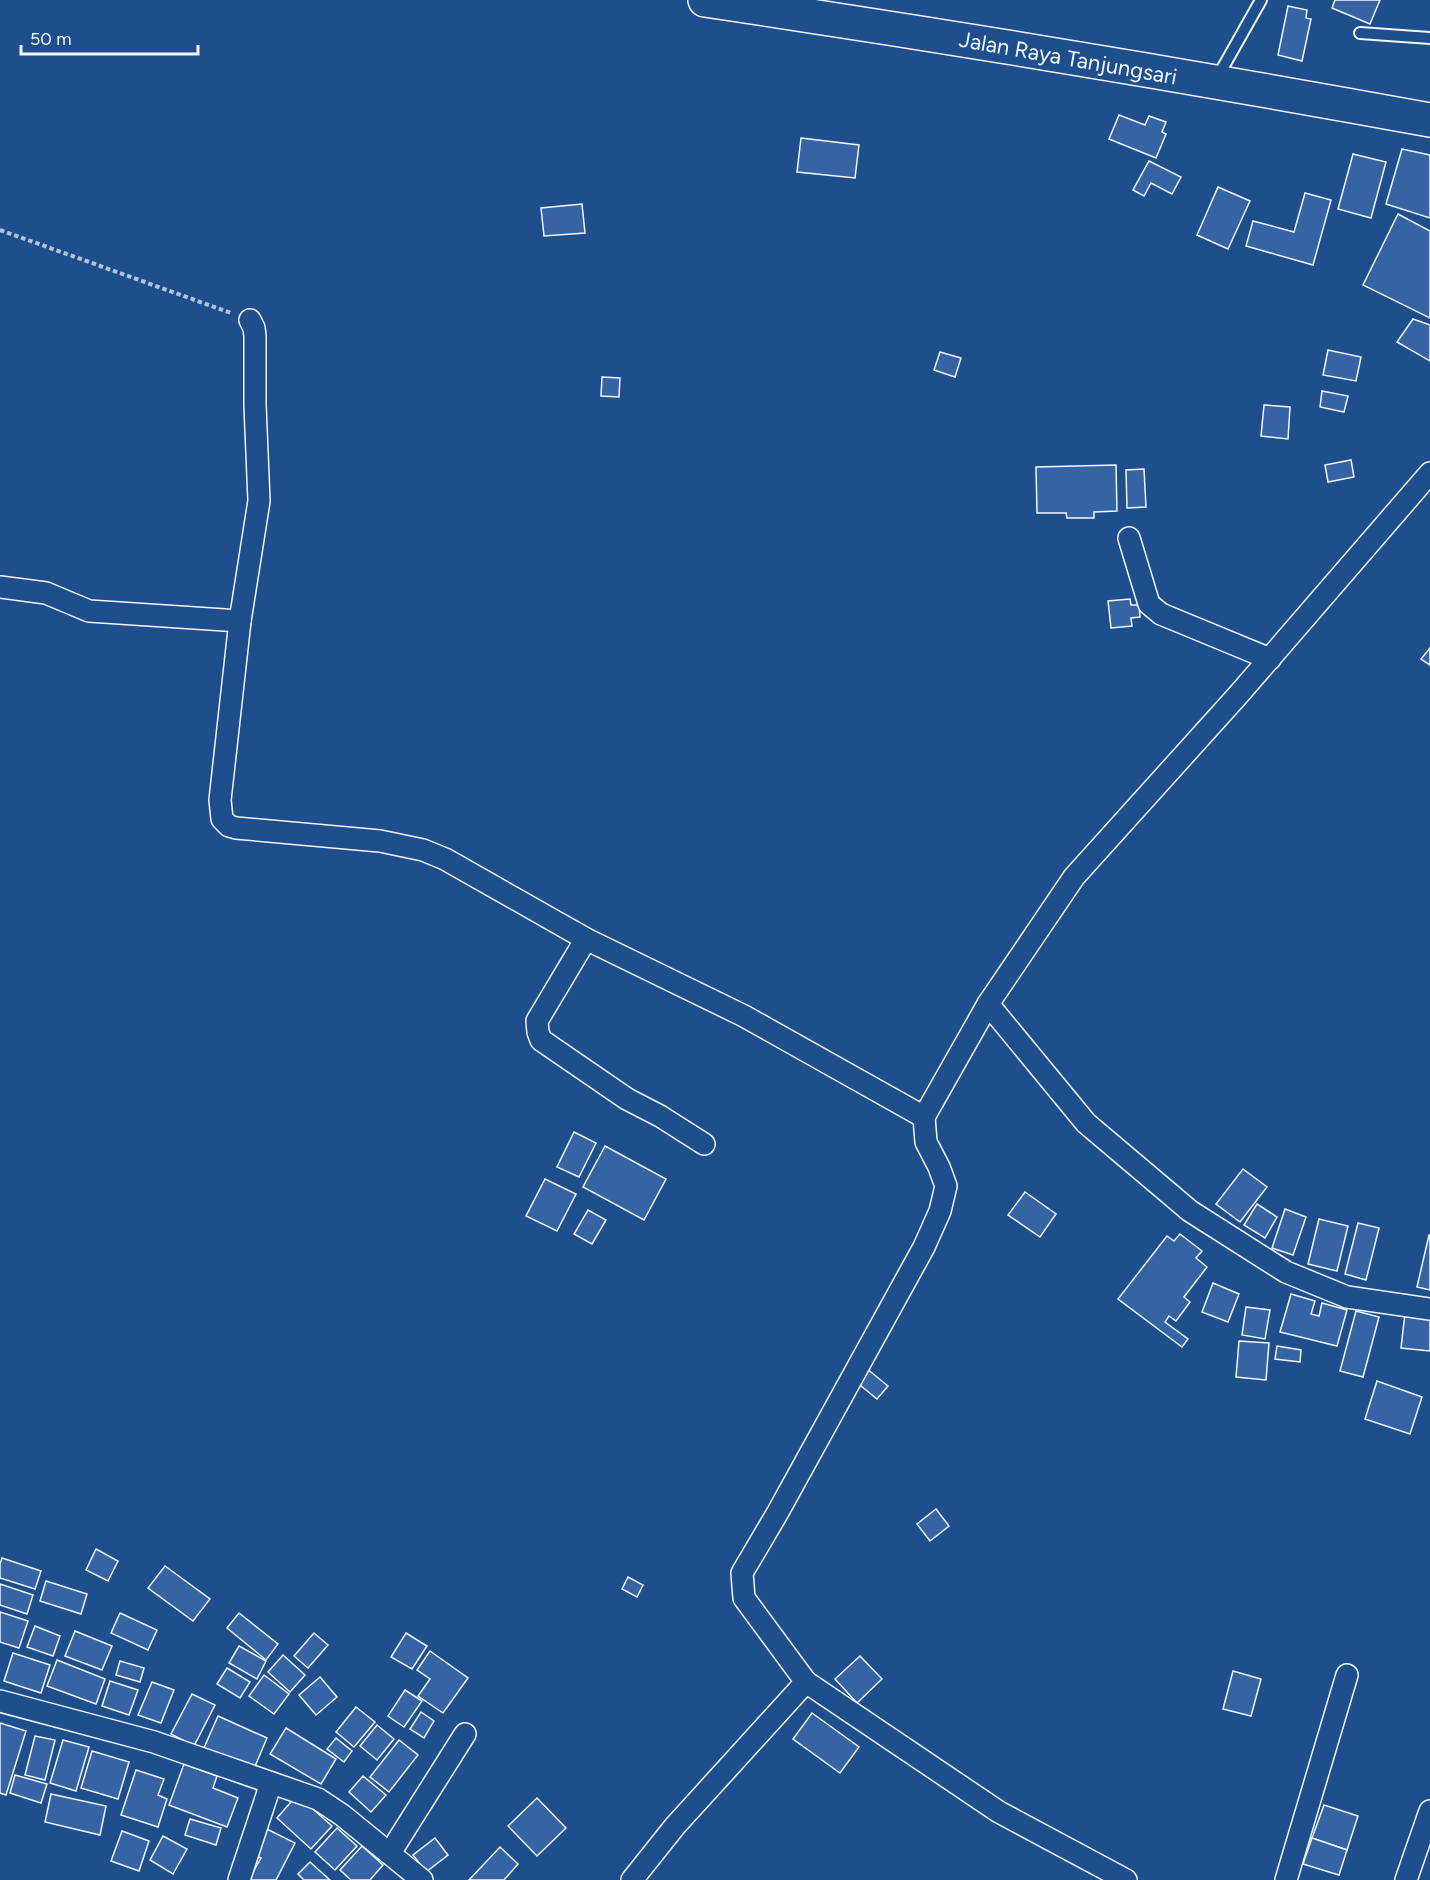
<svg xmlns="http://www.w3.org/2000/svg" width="1430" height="1880" font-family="Figtree,sans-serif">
  <rect width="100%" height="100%" fill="#1f4e8c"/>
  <g fill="#3563a3" stroke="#f2f6ff" stroke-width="1.5">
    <path d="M1335,0H1380L1370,24L1332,8Z"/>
    <path d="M1288,6L1307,10L1306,18L1311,19L1302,61L1278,55Z"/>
    <path d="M1119,115L1145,125L1149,116L1166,122L1162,132L1166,134L1156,158L1109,139Z"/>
    <path d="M801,138L859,145L855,178L797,172Z"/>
    <path d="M1402,149L1430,155V218L1386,204Z"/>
    <path d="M1353,154L1386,162L1371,218L1338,209Z"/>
    <path d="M1149,161L1181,177L1172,194L1151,183L1144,196L1133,190Z"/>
    <path d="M1218,187L1250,201L1228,249L1197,235Z"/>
    <path d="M1305,193L1331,200L1313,265L1246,246L1253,221L1294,232Z"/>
    <path d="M582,204L585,233L544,236L541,208Z"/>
    <path d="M1398,214L1430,231V318L1363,285Z"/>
    <path d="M1413,319L1430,325V361L1397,342Z"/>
    <path d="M1328,350L1361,357L1356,381L1323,375Z"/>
    <path d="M940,352L961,358L955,377L934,370Z"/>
    <path d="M602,377L620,378L619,397L601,396Z"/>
    <path d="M1322,391L1348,396L1344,412L1320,407Z"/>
    <path d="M1264,405L1290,407L1288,439L1261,436Z"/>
    <path d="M1351,460L1354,477L1328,482L1325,465Z"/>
    <path d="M1116,465L1117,511L1094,512V518H1067L1066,513H1037L1036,467Z"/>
    <path d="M1144,469L1146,507L1127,508L1126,470Z"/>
    <path d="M1130,599L1131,605H1139L1140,617L1131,618L1132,626L1111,628L1108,601Z"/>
    <path d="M1430,648V665L1421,659Z"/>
    <path d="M574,1132L596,1143L579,1177L557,1167Z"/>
    <path d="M605,1146L666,1179L644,1220L583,1187Z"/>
    <path d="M1243,1169L1267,1187L1240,1222L1216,1204Z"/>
    <path d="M545,1179L576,1194L557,1231L526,1216Z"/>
    <path d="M1025,1192L1056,1214L1040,1237L1008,1215Z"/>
    <path d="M1257,1204L1277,1217L1265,1238L1244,1225Z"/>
    <path d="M1285,1209L1306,1217L1293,1255L1272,1248Z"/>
    <path d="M588,1210L606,1220L592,1244L574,1234Z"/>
    <path d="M1319,1219L1348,1226L1337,1271L1308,1264Z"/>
    <path d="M1358,1223L1379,1228L1366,1280L1345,1274Z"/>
    <path d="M1180,1234L1202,1251L1196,1258L1207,1267L1184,1297L1190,1302L1176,1321L1169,1316L1165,1322L1188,1339L1182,1347L1118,1299L1167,1236L1174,1241Z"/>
    <path d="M1429,1235H1430V1290L1417,1287Z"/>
    <path d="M1213,1283L1239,1294L1228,1322L1202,1312Z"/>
    <path d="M1291,1294L1315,1301L1311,1314L1319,1316L1322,1303L1347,1310L1337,1346L1280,1332Z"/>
    <path d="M1246,1307L1270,1310L1265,1339L1242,1335Z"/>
    <path d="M1356,1311L1379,1317L1363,1377L1340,1371Z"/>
    <path d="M1405,1313L1430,1317V1351L1401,1348Z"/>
    <path d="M1239,1341L1269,1343L1266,1380L1236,1377Z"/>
    <path d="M1277,1346L1301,1350L1300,1362L1275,1359Z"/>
    <path d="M866,1368L888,1386L877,1399L855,1381Z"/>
    <path d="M1377,1381L1422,1397L1410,1434L1365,1419Z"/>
    <path d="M936,1509L949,1526L930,1541L917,1524Z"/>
    <path d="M96,1549L118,1561L108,1581L86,1570Z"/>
    <path d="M2,1558L41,1571L35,1589L0,1578V1564Z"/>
    <path d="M165,1566L210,1599L193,1621L148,1588Z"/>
    <path d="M628,1577L643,1585L637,1597L622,1589Z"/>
    <path d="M46,1581L87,1594L81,1614L40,1601Z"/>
    <path d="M0,1584L33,1595L27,1614L0,1605Z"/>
    <path d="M0,1612L28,1621L19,1648L0,1642Z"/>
    <path d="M120,1613L157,1630L148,1650L111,1633Z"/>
    <path d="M239,1613L278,1644L266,1660L227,1628Z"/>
    <path d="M35,1626L60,1636L53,1656L27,1647Z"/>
    <path d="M75,1631L112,1646L102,1670L65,1656Z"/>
    <path d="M314,1633L328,1645L308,1668L294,1656Z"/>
    <path d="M406,1633L427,1646L412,1669L391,1657Z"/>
    <path d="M239,1646L266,1661L257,1679L229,1663Z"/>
    <path d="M430,1651L468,1678L443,1713L418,1696L430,1679L417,1670Z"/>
    <path d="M13,1653L50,1665L41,1693L4,1681Z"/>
    <path d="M283,1655L305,1675L290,1692L268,1672Z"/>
    <path d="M860,1656L882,1679L857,1703L835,1679Z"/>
    <path d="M57,1660L105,1679L96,1704L47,1686Z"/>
    <path d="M120,1661L144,1668L140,1682L116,1675Z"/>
    <path d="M227,1668L250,1682L240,1698L217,1684Z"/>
    <path d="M1233,1671L1261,1679L1251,1716L1223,1709Z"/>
    <path d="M264,1675L289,1694L274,1714L249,1696Z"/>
    <path d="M320,1677L337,1697L316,1715L299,1695Z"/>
    <path d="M110,1681L138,1690L129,1715L102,1706Z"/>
    <path d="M152,1682L174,1690L161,1723L138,1715Z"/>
    <path d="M405,1690L422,1701L404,1727L388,1716Z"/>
    <path d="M192,1694L215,1705L194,1746L171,1734Z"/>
    <path d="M356,1707L375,1722L354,1747L336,1732Z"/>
    <path d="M421,1712L434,1721L424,1738L410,1729Z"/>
    <path d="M812,1713L859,1747L840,1773L793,1739Z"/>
    <path d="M218,1716L267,1738L253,1771L203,1750Z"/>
    <path d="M0,1723L26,1731L6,1795L0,1793Z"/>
    <path d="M377,1725L394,1739L377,1760L360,1746Z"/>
    <path d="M286,1728L336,1759L321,1784L270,1754Z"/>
    <path d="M35,1736L55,1740L45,1780L25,1775Z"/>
    <path d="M336,1738L352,1751L344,1762L327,1749Z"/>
    <path d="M63,1740L89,1747L76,1791L50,1783Z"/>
    <path d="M399,1740L418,1755L389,1792L370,1777Z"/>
    <path d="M92,1751L129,1762L118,1799L81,1788Z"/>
    <path d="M184,1764L217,1776L213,1788L238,1798L227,1827L169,1805Z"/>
    <path d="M136,1770L164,1779L158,1795L167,1799L158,1827L121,1815Z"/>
    <path d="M15,1775L47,1784L41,1803L10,1793Z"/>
    <path d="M363,1776L386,1795L371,1812L349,1792Z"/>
    <path d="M51,1794L106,1806L100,1835L45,1822Z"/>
    <path d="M297,1795L332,1826L311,1849L277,1818Z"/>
    <path d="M537,1798L566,1828L537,1856L508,1826Z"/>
    <path d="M1324,1805L1358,1816L1347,1850L1312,1838Z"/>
    <path d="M190,1819L221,1828L216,1845L185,1835Z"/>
    <path d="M265,1828L295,1843L276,1880H251L249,1879L261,1858L252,1854Z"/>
    <path d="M337,1828L357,1846L335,1870L315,1852Z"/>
    <path d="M122,1831L149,1841L139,1871L111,1861Z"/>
    <path d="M163,1836L187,1849L173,1874L150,1860Z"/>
    <path d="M435,1838L448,1855L426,1872L413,1855Z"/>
    <path d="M1312,1838L1347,1850L1339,1875L1303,1864Z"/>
    <path d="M362,1846L383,1865L370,1880H351L340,1870Z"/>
    <path d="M500,1847L518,1864L504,1880H469Z"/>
    <path d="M310,1862L330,1880H304L298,1874Z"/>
  </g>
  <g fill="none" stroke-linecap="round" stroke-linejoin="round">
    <defs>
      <g id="service">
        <path d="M1360,33L1430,38"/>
        <path d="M1217,78L1261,0"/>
      </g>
      <g id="minor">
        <path d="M250,320L254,328L255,336V405L259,501L240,621L220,800L222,819L229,826L236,828L380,841L423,850L445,859L586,939L744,1016L924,1117"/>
        <path d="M1129,538L1149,604L1161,614L1270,659"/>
        <path d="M0,587L46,593L89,611L240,621"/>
        <path d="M586,939L537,1021L538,1032L541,1040L627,1099L660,1116L704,1144"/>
        <path d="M988,1004L1086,1123L1190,1211L1286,1272L1347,1297L1430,1309"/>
        <path d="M806,1682L999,1812L1126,1880"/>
        <path d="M0,1701L154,1742L318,1799L342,1815L422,1880"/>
        <path d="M390,1853L465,1734"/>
        <path d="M239,1880L271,1783"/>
        <path d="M632,1880L675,1826L806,1682L744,1598L742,1573L778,1512L924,1247L940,1211L946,1186L939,1167L926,1142L924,1117L988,1004L1074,877L1239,694L1430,473"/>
        <path d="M1286,1880L1347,1675"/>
        <path d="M1406,1880L1430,1811"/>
      </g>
      <path id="trunk" d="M705,0C947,36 1189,76 1430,120"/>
    </defs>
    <use href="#service" stroke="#f2f6ff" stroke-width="14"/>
    <use href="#minor" stroke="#f2f6ff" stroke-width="24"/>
    <use href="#trunk" stroke="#f2f6ff" stroke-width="36"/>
    <path stroke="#b3c4dc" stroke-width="4" stroke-dasharray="4.5 3" stroke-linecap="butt" d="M0,230L231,313"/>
    <use href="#service" stroke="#1f4e8c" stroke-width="10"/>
    <use href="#minor" stroke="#1f4e8c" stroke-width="21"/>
    <use href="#trunk" stroke="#1f4e8c" stroke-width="33"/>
  </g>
  <g text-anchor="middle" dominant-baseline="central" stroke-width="4.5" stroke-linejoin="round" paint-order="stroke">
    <g font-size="22" fill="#f2f6ff" stroke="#1f4e8c">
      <text transform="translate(1068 58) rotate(10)">Jalan Raya Tanjungsari</text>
    </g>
  </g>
  <path d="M21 45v9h177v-9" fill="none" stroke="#f2f6ff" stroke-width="3"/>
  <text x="30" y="45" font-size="18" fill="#f2f6ff" stroke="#1f4e8c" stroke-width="4.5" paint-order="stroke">50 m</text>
</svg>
